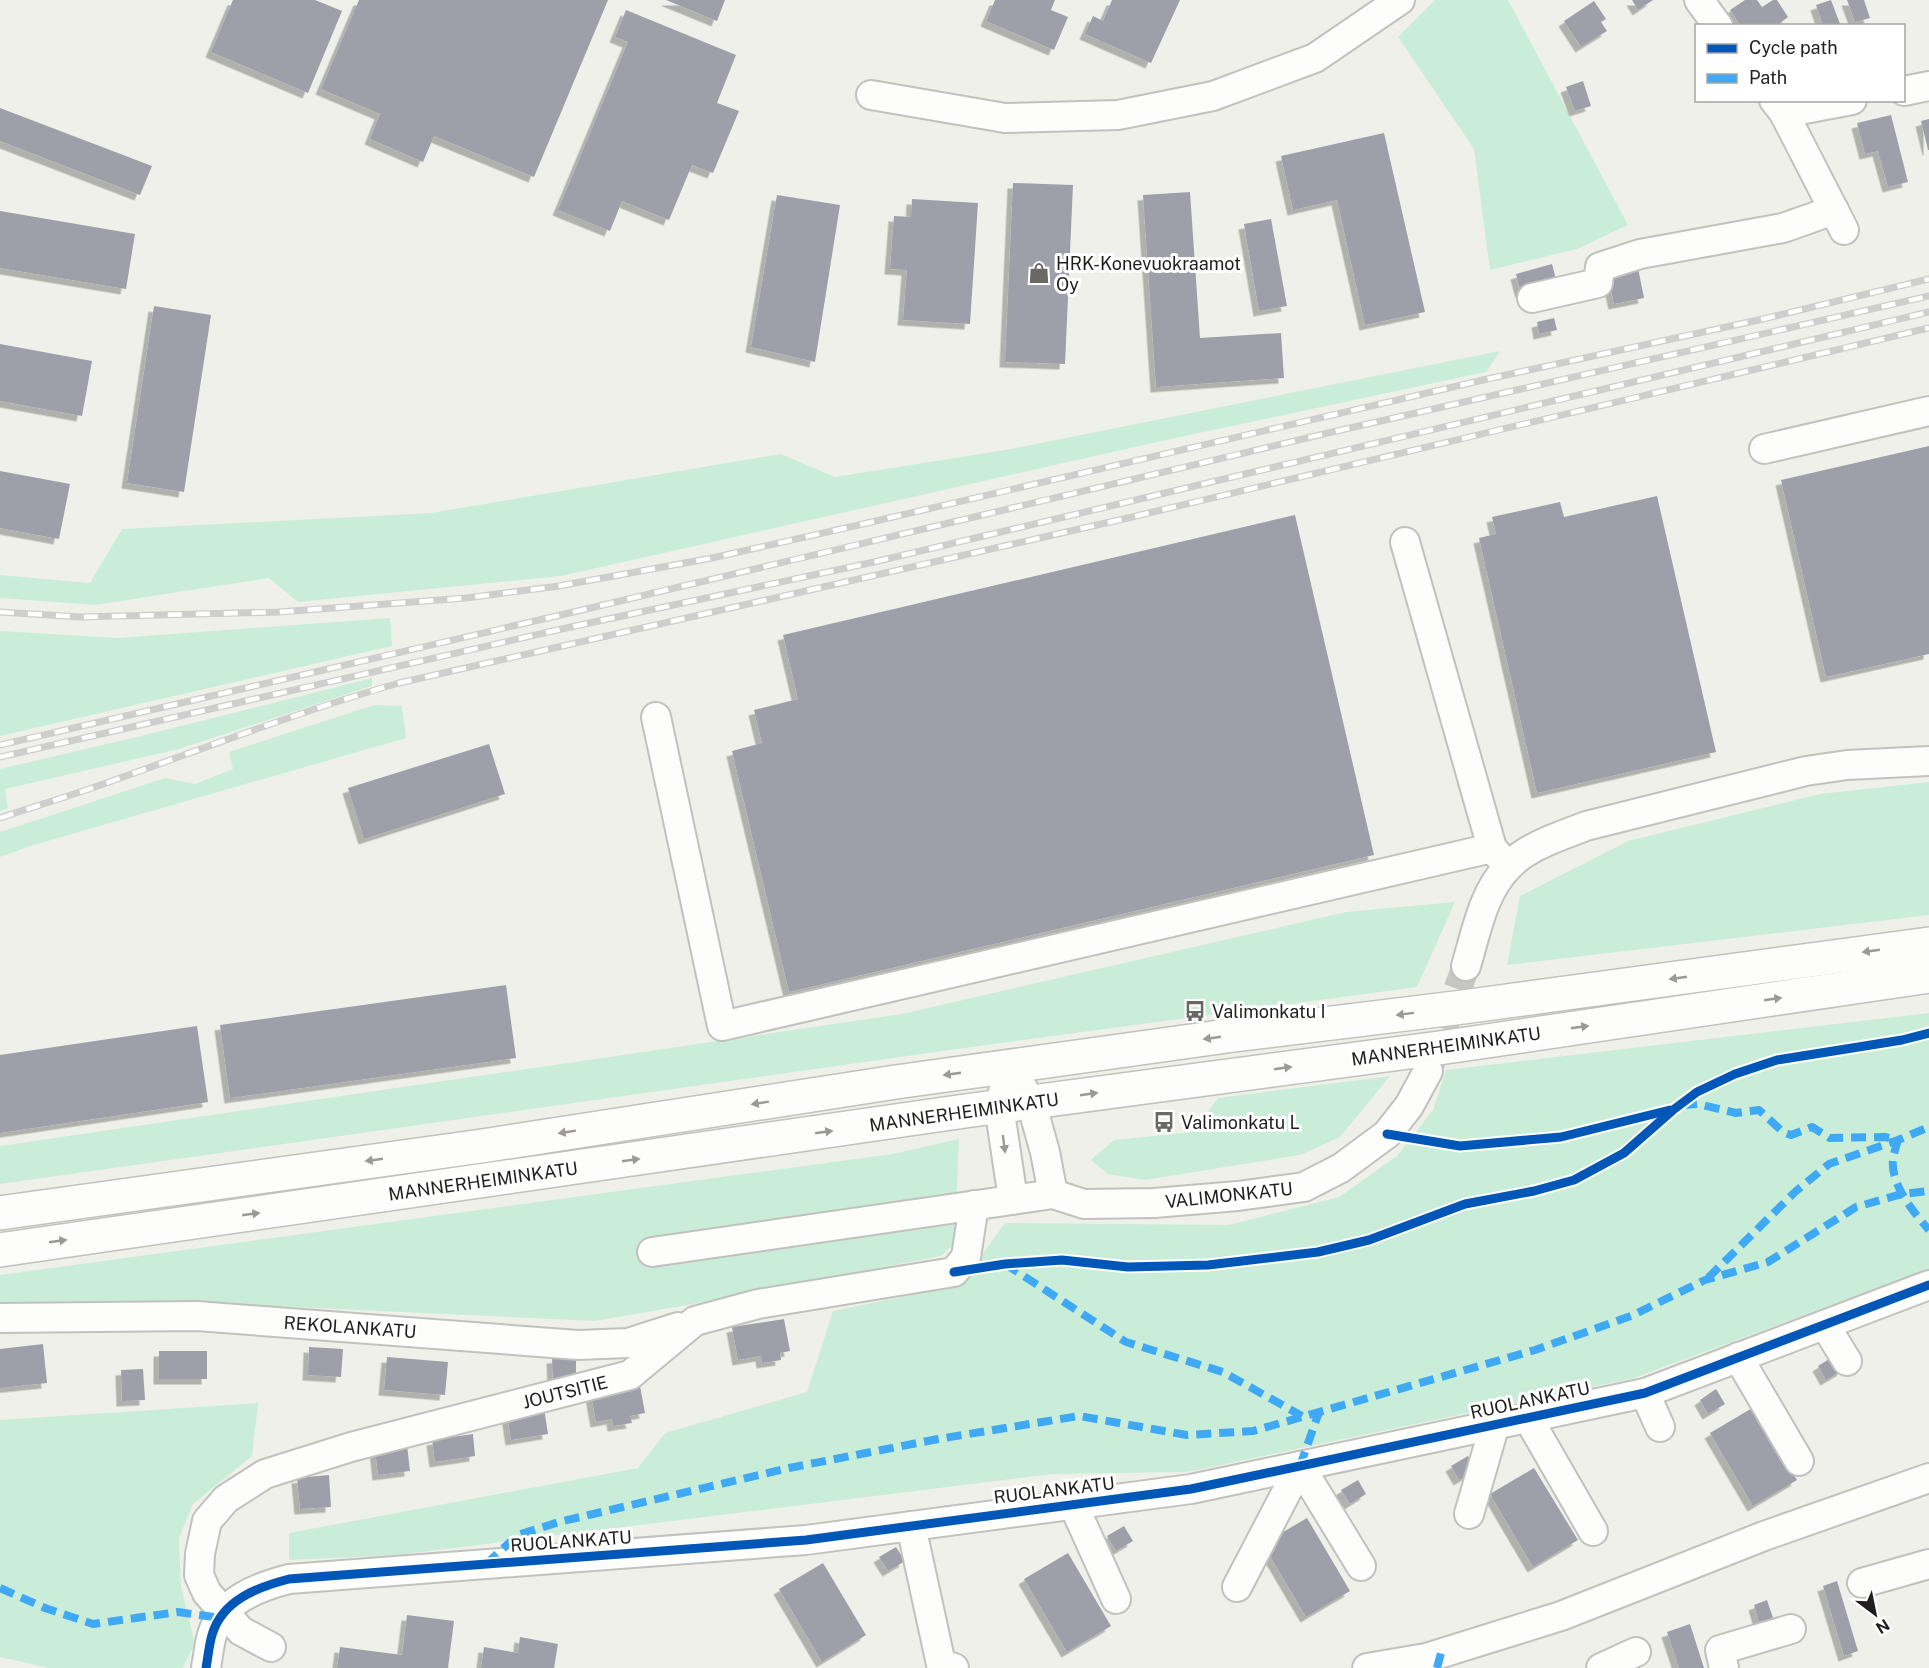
<svg xmlns="http://www.w3.org/2000/svg" width="1929" height="1668" font-family="'Public Sans',sans-serif">
  <defs>
    <filter id="shadow"><feDropShadow dx="-5.5" dy="5.5" stdDeviation="0" flood-color="#0004"/></filter>
  </defs>
  <rect width="100%" height="100%" fill="#f0f0eb"/>
  <g fill="#caedda">
    <path d="M1435,0H1508L1628,225L1577,249L1490,270L1474,149L1398,37Z"/>
    <path d="M1500,351L1486,372L1171,439L561,576L298,602L269,578L95,605L0,598V575L90,583L122,529L431,513L781,454L835,477L1011,449Z"/>
    <path d="M390,618L392,646L0,736V631L118,638Z"/>
    <path d="M372,678V686L179,749L5,789L8,808L0,811V769L149,734Z"/>
    <path d="M374,705L402,706L406,738L30,846L0,857V832L165,778L195,784L233,769L229,752Z"/>
    <path d="M1929,782V915L1507,965L1520,896L1628,841L1820,794Z"/>
    <path d="M1455,902L1417,987L957,1049L0,1184V1146L902,1014L1346,912Z"/>
    <path d="M1929,1013V1269L1634,1378L1187,1472L1053,1474L397,1555L289,1560V1533L638,1468L665,1433L807,1392L833,1311L960,1285L1005,1223L1229,1225L1339,1197L1397,1156L1433,1110L1446,1070Z"/>
    <path d="M1390,1076L1340,1137L1300,1155L1145,1180L1108,1174L1091,1160L1114,1140L1192,1132L1218,1098Z"/>
    <path d="M959,1139L955,1243L941,1256L710,1301L595,1321L181,1302L0,1304V1275L892,1154Z"/>
    <path d="M258,1403L252,1456L193,1504L179,1538L181,1586L195,1644L182,1668H49L0,1657V1420Z"/>
  </g>
  <g fill="#9f9faa" filter="url(#shadow)">
    <path d="M233,0H315L342,11L308,93L211,52Z"/>
    <path d="M359,0H608L534,177L434,136L423,162L370,139L380,114L321,89Z"/>
    <path d="M666,0H725L717,21Z"/>
    <path d="M995,0H1055L1051,10L1068,17L1054,50L986,21Z"/>
    <path d="M1112,0H1180L1151,63L1085,34L1093,16L1103,21Z"/>
    <path d="M1632,0H1653L1638,10Z"/>
    <path d="M1745,0H1757L1762,7L1773,0H1777L1788,17L1776,26H1741L1730,10Z"/>
    <path d="M1831,0L1840,24L1823,26L1816,5Z"/>
    <path d="M1847,0H1864L1870,18L1855,22Z"/>
    <path d="M1594,1L1606,19L1601,22L1607,31L1581,47L1564,21Z"/>
    <path d="M626,10L736,55L717,103L739,111L713,173L692,165L669,220L622,201L610,231L558,210L628,42L615,37Z"/>
    <path d="M1583,81L1591,106L1575,111L1566,87Z"/>
    <path d="M0,108L152,166L140,195L0,141Z"/>
    <path d="M1891,115L1908,182L1888,187L1878,151L1865,154L1857,123Z"/>
    <path d="M1929,119V150H1928L1921,121Z"/>
    <path d="M1384,133L1425,312L1365,325L1337,200L1293,210L1281,156Z"/>
    <path d="M1013,183L1073,185L1065,364L1005,362Z"/>
    <path d="M1190,192L1200,338L1281,333L1284,378L1156,387L1143,195Z"/>
    <path d="M777,195L840,205L815,362L751,347Z"/>
    <path d="M912,199L978,203L970,324L903,320L907,270L890,269L894,216L911,217Z"/>
    <path d="M0,211L135,234L126,289L0,268Z"/>
    <path d="M1271,219L1287,306L1259,311L1244,224Z"/>
    <path d="M1637,263L1644,298L1614,304L1606,269Z"/>
    <path d="M1552,264L1557,283L1521,293L1516,274Z"/>
    <path d="M154,306L211,315L184,492L127,483Z"/>
    <path d="M1554,318L1557,330L1539,334L1537,322Z"/>
    <path d="M0,344L92,361L82,416L0,401Z"/>
    <path d="M1929,446V654L1826,677L1781,480Z"/>
    <path d="M0,471L70,484L59,539L0,528Z"/>
    <path d="M1657,496L1716,752L1537,793L1479,538L1496,534L1492,517L1560,502L1564,517Z"/>
    <path d="M1295,515L1374,855L789,992L732,751L762,743L754,710L798,699L783,635Z"/>
    <path d="M489,744L505,794L364,839L348,788Z"/>
    <path d="M506,985L516,1058L230,1098L220,1025Z"/>
    <path d="M197,1026L208,1102L0,1133V1055Z"/>
    <path d="M784,1319L790,1351L780,1353L781,1360L762,1363L761,1356L738,1360L732,1327Z"/>
    <path d="M43,1344L47,1383L0,1388V1349Z"/>
    <path d="M309,1347L343,1349L341,1377L308,1375Z"/>
    <rect x="159" y="1351" width="48" height="28"/>
    <path d="M1834,1356L1843,1370L1826,1380L1818,1366Z"/>
    <path d="M387,1357L448,1362L445,1395L384,1390Z"/>
    <path d="M576,1357V1380L553,1382L552,1358Z"/>
    <path d="M143,1369L145,1400L122,1401L121,1370Z"/>
    <path d="M640,1386L645,1413L630,1416L632,1423L613,1426L612,1419L596,1422L591,1394Z"/>
    <path d="M1716,1389L1725,1404L1708,1414L1700,1400Z"/>
    <path d="M1754,1407L1797,1480L1753,1506L1710,1433Z"/>
    <path d="M544,1408L548,1434L511,1440L507,1414Z"/>
    <path d="M473,1434L475,1456L435,1462L432,1440Z"/>
    <path d="M407,1445L410,1471L378,1475L375,1449Z"/>
    <path d="M1468,1456L1476,1470L1459,1480L1451,1466Z"/>
    <path d="M1534,1468L1578,1540L1533,1567L1490,1494Z"/>
    <path d="M329,1475L331,1507L300,1509L297,1478Z"/>
    <path d="M1358,1480L1366,1494L1350,1504L1341,1490Z"/>
    <path d="M1307,1518L1350,1591L1306,1617L1263,1544Z"/>
    <path d="M1124,1526L1133,1541L1116,1551L1107,1536Z"/>
    <path d="M896,1547L905,1561L888,1571L879,1557Z"/>
    <path d="M1068,1553L1111,1626L1067,1652L1024,1579Z"/>
    <path d="M823,1563L866,1635L822,1662L779,1589Z"/>
    <path d="M1837,1581L1858,1651L1844,1656L1823,1586Z"/>
    <path d="M1767,1600L1774,1621L1760,1625L1754,1605Z"/>
    <path d="M407,1615L454,1621L448,1668H337L340,1647L402,1655Z"/>
    <path d="M1690,1624L1704,1668H1679L1667,1632Z"/>
    <path d="M520,1637L558,1644L554,1668H481L484,1647L518,1653Z"/>
  </g>
  <g fill="none" stroke-linecap="round" stroke-linejoin="round">
    <path stroke="#c6c6c2" stroke-width="28" stroke-dasharray="28 14" stroke-linecap="butt" d="M1429,1068L1466,966"/>
    <defs>
      <g id="minor">
        <path d="M1699,0L1718,26"/>
        <path d="M1904,91L1929,86"/>
        <path d="M871,95L1005,118L1118,115L1213,96L1315,58L1400,0"/>
        <path d="M1774,100L1784,113L1844,230"/>
        <path d="M1784,113L1852,100"/>
        <path d="M1532,298L1598,283L1600,267L1640,254L1783,228L1834,210"/>
        <path d="M1764,449L1929,411"/>
        <path d="M1405,542L1492,848L1505,863"/>
        <path d="M656,717L722,1026L1492,848"/>
        <path d="M1466,966C1476,933 1483,892 1508,867C1527,846 1561,836 1586,826L1806,771L1847,765L1929,761"/>
        <path d="M1010,1066L1031,1102L1045,1152L1053,1194"/>
        <path d="M1005,1085L999,1106L1013,1199"/>
        <path d="M652,1252L1053,1194L1084,1204L1154,1203L1238,1196L1304,1187L1341,1168L1387,1134L1409,1106L1428,1071"/>
        <path d="M0,1318L197,1316L578,1345L628,1343L678,1327"/>
        <path d="M1825,1325L1847,1361"/>
        <path d="M1738,1357L1799,1461"/>
        <path d="M1645,1393L1660,1427"/>
        <path d="M1528,1418L1593,1531"/>
        <path d="M1300,1466L1361,1566"/>
        <path d="M1073,1504L1116,1599"/>
        <path d="M1469,1514L1495,1424"/>
        <path d="M911,1526L941,1664L954,1668"/>
        <path d="M1862,1583L1929,1564"/>
        <path d="M1237,1587L1300,1466"/>
        <path d="M271,1647L241,1631L207,1593L199,1575L200,1554L207,1521L226,1499L265,1474L351,1447L630,1375L695,1321L758,1304L954,1272L966,1257L974,1205"/>
        <path d="M206,1668C208,1657 209,1645 212,1635C222,1600 258,1587 289,1579L806,1540L1191,1489L1645,1393L1929,1285"/>
        <path d="M1367,1668L1426,1658L1561,1616L1764,1536L1929,1478"/>
        <path d="M1601,1668L1636,1652"/>
        <path d="M1724,1668L1720,1650L1791,1629"/>
      </g>
      <g id="major">
        <path d="M0,1213L482,1146L896,1082L1234,1035L1463,1007L1929,944"/>
        <path d="M0,1250L965,1111L1439,1048L1929,976"/>
      </g>
    </defs>
    <use href="#minor" stroke="#c1c1bd" stroke-width="32"/>
    <use href="#major" stroke="#c1c1bd" stroke-width="36"/>
    <use href="#minor" stroke="#fdfdfc" stroke-width="28"/>
    <use href="#major" stroke="#fdfdfc" stroke-width="33"/>
    <defs>
      <g id="rail">
        <path d="M0,612L80,617L279,612L466,598L559,586L712,558L863,524L1483,380L1763,319L1929,279"/>
        <path d="M0,745L565,614L1328,433L1929,296"/>
        <path d="M0,757L566,628L874,562L1929,312"/>
        <path d="M0,818C36,806 73,795 109,782C205,748 300,711 399,683L1119,520L1929,328"/>
      </g>
    </defs>
    <use href="#rail" stroke="#cececd" stroke-width="7"/>
    <use href="#rail" stroke="#fff" stroke-width="4.5" stroke-dasharray="14" stroke-linecap="butt"/>
    <g stroke="#3fa9f5" stroke-width="8" stroke-dasharray="15 8" stroke-linecap="butt">
      <path d="M1682,1105L1698,1104L1736,1113L1759,1110L1783,1132L1791,1135L1812,1127L1830,1138L1885,1137L1898,1140C1896,1146 1894,1153 1893,1159C1890,1184 1914,1213 1929,1230"/>
      <path d="M1005,1264L1126,1342L1223,1372L1302,1416"/>
      <path d="M1708,1278L1796,1191L1829,1164L1898,1140L1929,1127"/>
      <path d="M1300,1466L1319,1412"/>
      <path d="M486,1564L518,1535L559,1522L789,1468L938,1439L1079,1416L1187,1435L1253,1431L1535,1350L1631,1316L1705,1280L1768,1262L1856,1207L1902,1194L1929,1191"/>
      <path d="M0,1588L45,1608L93,1624L178,1612L221,1618"/>
      <path d="M1437,1668L1441,1653"/>
    </g>
    <defs>
      <g id="cycleway">
        <path d="M1387,1134L1460,1146L1561,1137L1670,1110"/>
        <path d="M954,1272L1005,1264L1062,1260L1128,1267L1208,1265L1318,1252L1369,1240L1465,1204L1534,1191L1574,1180L1624,1153L1673,1110L1697,1092L1735,1074L1777,1060L1902,1040L1929,1033"/>
        <path d="M206,1668C208,1657 209,1645 212,1635C222,1600 258,1587 289,1579L806,1540L1191,1489L1645,1393L1929,1285"/>
      </g>
    </defs>
    <use href="#cycleway" stroke="#fff" stroke-width="13"/>
    <use href="#cycleway" stroke="#0057b8" stroke-width="9"/>
  </g>
  <defs><path id="oneway-solid" d="M-6-.8H1V-3.2L6.5 0L1 3.2V.8H-6Z" transform="scale(1.5)"/></defs>
  <g fill="#9a9998">
    <use href="#oneway-solid" transform="translate(1871 951) rotate(172)"/>
    <use href="#oneway-solid" transform="translate(1678 978) rotate(172)"/>
    <use href="#oneway-solid" transform="translate(1773 999) rotate(-8)"/>
    <use href="#oneway-solid" transform="translate(1405 1014) rotate(173)"/>
    <use href="#oneway-solid" transform="translate(1580 1027) rotate(-8)"/>
    <use href="#oneway-solid" transform="translate(1212 1038) rotate(172)"/>
    <use href="#oneway-solid" transform="translate(1283 1068) rotate(-8)"/>
    <use href="#oneway-solid" transform="translate(952 1074) rotate(172)"/>
    <use href="#oneway-solid" transform="translate(1089 1094) rotate(-8)"/>
    <use href="#oneway-solid" transform="translate(760 1103) rotate(171)"/>
    <use href="#oneway-solid" transform="translate(567 1132) rotate(171)"/>
    <use href="#oneway-solid" transform="translate(824 1132) rotate(-8)"/>
    <use href="#oneway-solid" transform="translate(1004 1144) rotate(82)"/>
    <use href="#oneway-solid" transform="translate(374 1160) rotate(172)"/>
    <use href="#oneway-solid" transform="translate(631 1160) rotate(-8)"/>
    <use href="#oneway-solid" transform="translate(251 1214) rotate(-8)"/>
    <use href="#oneway-solid" transform="translate(58 1241) rotate(-8)"/>
  </g>
  <defs>
    <symbol id="shop-bare" viewBox="-9 -9 18 18"><path d="M-5-2.5h2.3a2.7 3.5 0 0 1 5.4 0H5L5.5 6h-11ZM-1.5-2.5h3a1.5 2.3 0 0 0-3 0Z" fill="#696865" stroke="#fff" stroke-width="2.5" paint-order="stroke"/></symbol>
    <symbol id="bus-bare" viewBox="-9 -9 18 18"><path d="M-5-6H5V4H4V6H2V4H-2V6H-4V4H-5ZM-3.5-4V0h7V-4ZM-3.5 1.2v1.5H-2V1.2ZM2 1.2v1.5H3.5V1.2Z" fill="#696865" stroke="#fff" stroke-width="2.5" paint-order="stroke"/></symbol>
  </defs>
  <g fill-rule="evenodd">
    <use href="#shop-bare" x="1024" y="258" width="30" height="30"/>
    <use href="#bus-bare" x="1180" y="996" width="30" height="30"/>
    <use href="#bus-bare" x="1149" y="1107" width="30" height="30"/>
  </g>
  <g text-anchor="middle" dominant-baseline="central" stroke-width="6" stroke-linejoin="round" paint-order="stroke">
    <g font-size="18" fill="#201f1d" stroke="#fff" text-anchor="start">
      <text x="1056" y="263">HRK-Konevuokraamot<tspan x="1056" dy="21">Oy</tspan></text>
      <text x="1212" y="1011">Valimonkatu I</text>
      <text x="1181" y="1122">Valimonkatu L</text>
    </g>
    <g font-size="18" fill="#201f1d" stroke="#fff">
      <text transform="translate(1446 1046) rotate(-8)">MANNERHEIMINKATU</text>
      <text transform="translate(964 1112) rotate(-8)">MANNERHEIMINKATU</text>
      <text transform="translate(483 1181) rotate(-8)">MANNERHEIMINKATU</text>
      <text transform="translate(1229 1195) rotate(-6)">VALIMONKATU</text>
      <text transform="translate(350 1327) rotate(4)">REKOLANKATU</text>
      <text transform="translate(565 1392) rotate(-14)">JOUTSITIE</text>
      <text transform="translate(1530 1400) rotate(-12)">RUOLANKATU</text>
      <text transform="translate(1054 1490) rotate(-7)">RUOLANKATU</text>
      <text transform="translate(571 1541) rotate(-4)">RUOLANKATU</text>
    </g>
  </g>
  <rect x="1695" y="24" width="210" height="78" fill="#ffffff" stroke="#a6a5a5" stroke-width="1.5"/>
  <rect x="1707" y="44" width="30" height="9" fill="#0057b8" stroke="#a6a5a5" stroke-width="1.5"/>
  <text x="1749" y="54" font-size="18" fill="#201f1d">Cycle path</text>
  <rect x="1707" y="74" width="30" height="9" fill="#3fa9f5" stroke="#a6a5a5" stroke-width="1.5"/>
  <text x="1749" y="84" font-size="18" fill="#201f1d">Path</text>
  <g transform="translate(1875 1614) rotate(148)" stroke="#ffffff" stroke-width="4.5" paint-order="stroke">
  <path d="M0-4.5L10 22L0 15L-10 22Z" fill="#201f1d"/>
  <text y="-9" font-size="16" font-weight="bold" text-anchor="middle" fill="#201f1d">N</text>
  </g>
</svg>
